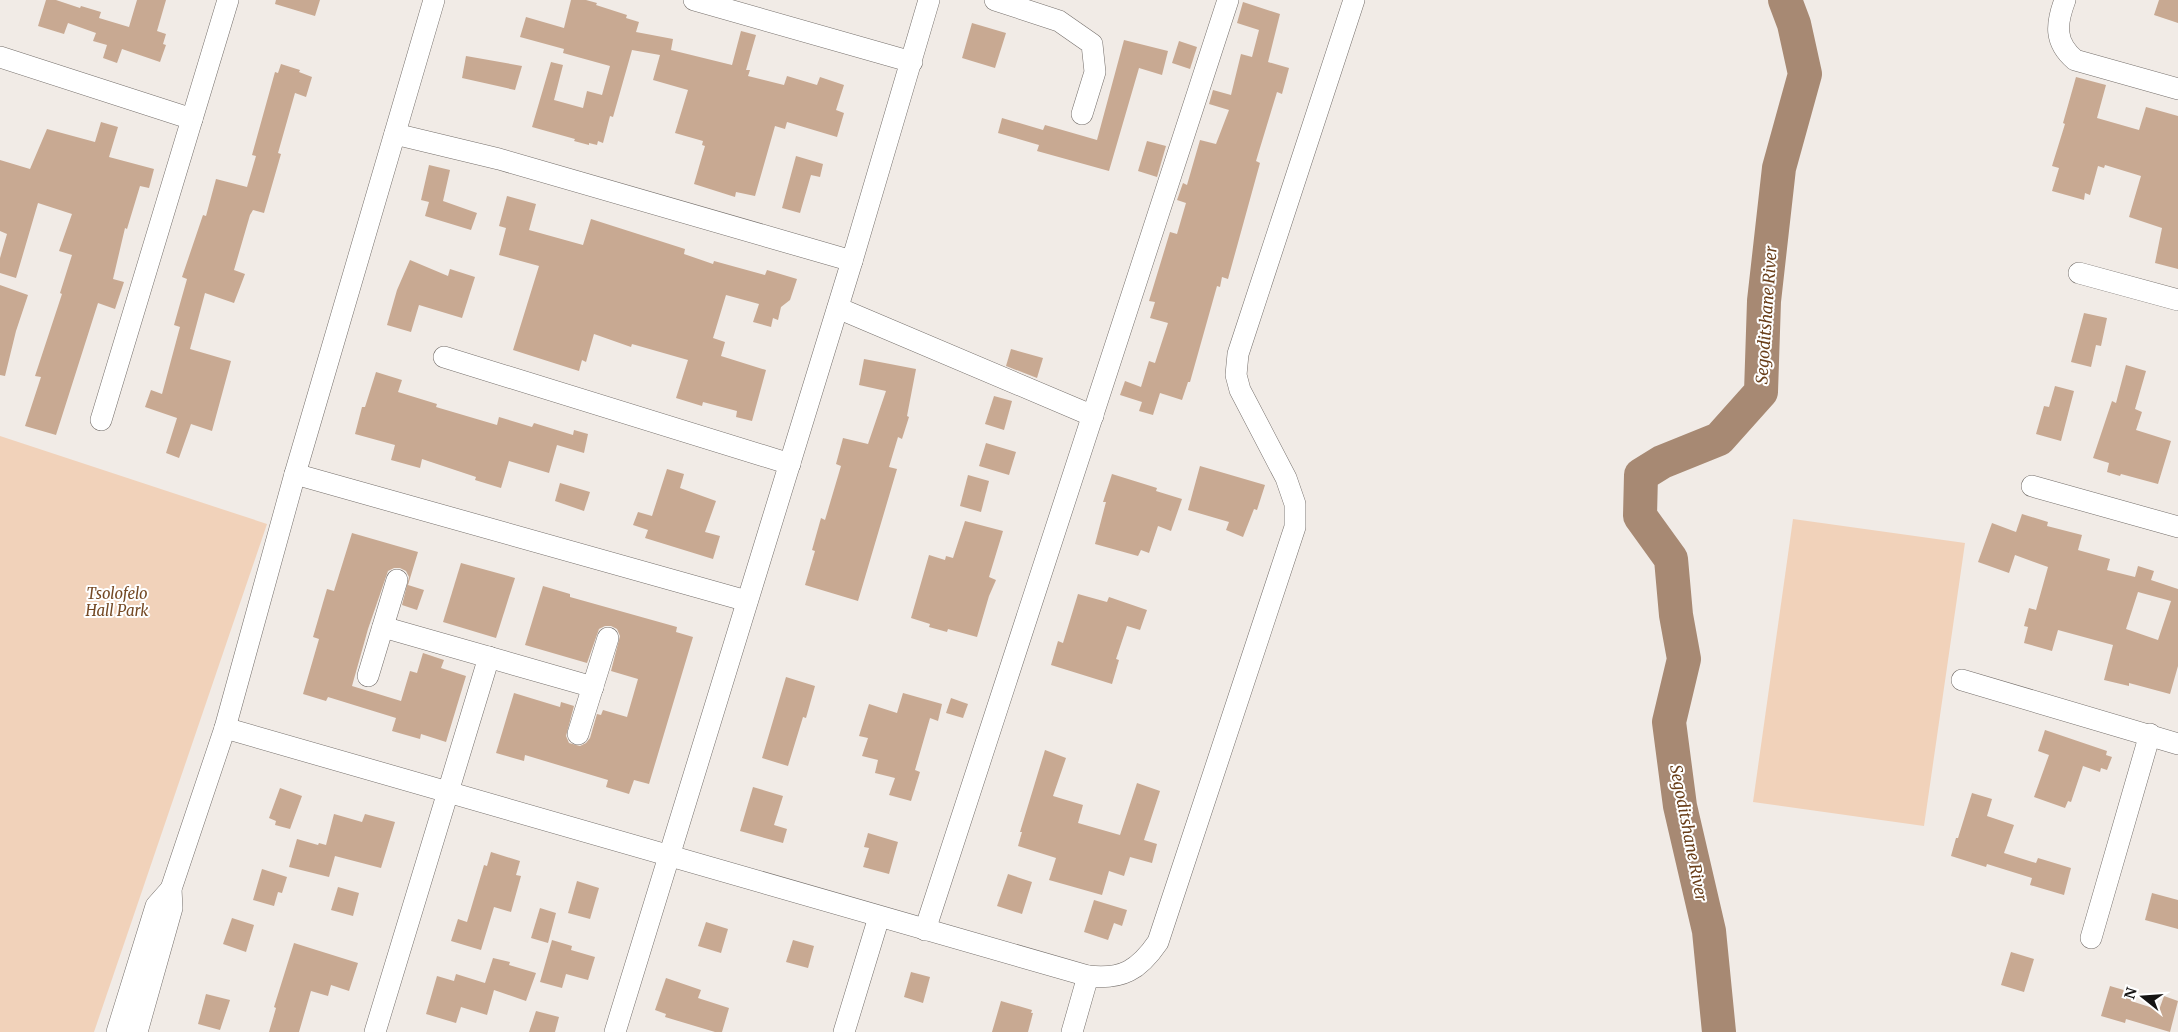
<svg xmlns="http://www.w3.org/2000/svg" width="2178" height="1032" font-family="Merriweather,serif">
  <rect width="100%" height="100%" fill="#f1ebe6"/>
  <g fill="#f1d2ba">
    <path d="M0,436L267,524L94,1032H0Z"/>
    <path d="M1793,519L1965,543L1924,826L1753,802Z"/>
  </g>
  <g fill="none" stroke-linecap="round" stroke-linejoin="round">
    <path stroke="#a78973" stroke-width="34" d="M1719,1032L1709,931L1680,806L1669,722L1684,659L1676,615L1671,559L1640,516L1641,475L1662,462L1719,439L1761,392L1764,301L1779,168L1805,74L1794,24L1785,0"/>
  </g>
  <g fill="#c8a992" fill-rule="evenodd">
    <path d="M46,0H56L80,8L81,6L101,12L99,18L129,27L137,0H166L157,31L166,34L163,44L166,45L160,62L122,49L117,63L103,58L107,45L93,41L96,33L68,23L64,34L38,26Z"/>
    <path d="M276,0H320L315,16L275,4Z"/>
    <path d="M571,0H586L597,3L596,5L627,15L626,18L639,22L636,32L673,39L671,50L732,65L741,31L756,35L746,70H750L748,76L784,85L787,76L817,85L820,77L844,85L836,110L844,113L837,137L787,122L785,129L775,126L755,196L736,192L735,197L694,184L705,146L702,145L703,141L675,133L688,90L653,80L660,55L632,50L613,117L610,116L603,143L598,141L597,145L589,143V145L574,141L575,139L532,127L551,62L563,65L554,100L583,108L587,91L602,95L610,66L563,53L564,49L520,37L526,17L564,28Z"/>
    <path d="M2159,0H2178V23L2154,15Z"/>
    <path d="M1243,2L1280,14L1268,62L1289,68L1282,94L1277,92L1256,161L1260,163L1228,279L1222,277L1220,287L1217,286L1190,382H1188L1182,400L1160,393L1153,415L1139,411L1142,402L1120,395L1125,381L1141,387L1149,361L1155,363L1168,323L1150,318L1155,302L1149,301L1170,232L1177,234L1186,203L1177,200L1183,183L1187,185L1200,140L1216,144L1229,110L1209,104L1213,90L1231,95L1241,54L1252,57L1259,30L1237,23Z"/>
    <path d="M972,23L1006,33L995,68L962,58Z"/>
    <path d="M1124,40L1168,51L1162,75L1139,68L1109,171L1037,151L1039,145L998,133L1002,118L1043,130L1045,125L1097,140Z"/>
    <path d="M1179,41L1197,47L1190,69L1172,63Z"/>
    <path d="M466,56L522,66L515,90L462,78Z"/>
    <path d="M281,64L300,70L299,72L312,77L306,97L295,93L278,153L281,154L264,213L253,210L250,215L234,270L245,274L234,303L205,293L190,349L231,361L212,431L191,424L179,458L166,453L177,418L145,407L151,390L162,394L180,327L174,325L187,279L182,277L203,215L206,216L216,179L247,187L256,156L252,155L275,72L278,73Z"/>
    <path d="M2076,77L2106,85L2097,118L2139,130L2146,107L2178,116V269L2155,263L2162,228L2129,217L2141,176L2105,165L2104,168L2098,166L2090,195L2085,193L2084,200L2052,191L2059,168L2052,166L2065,124L2063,123Z"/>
    <path d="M101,122L118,127L109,157L154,169L149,188L140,186L127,229L125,228L113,279L124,282L115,309L98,303L56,435L25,426L41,377L35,376L62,294L60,293L72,255L59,251L72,214L38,203L16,278L0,273V258L7,234L0,231V160L30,169L47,129L95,142Z"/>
    <path d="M1147,141L1166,146L1157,177L1138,171Z"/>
    <path d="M796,156L823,164L820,177L811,175L800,213L782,208Z"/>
    <path d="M429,165L450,170L443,201L477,213L471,230L425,216L429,202L421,200Z"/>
    <path d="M507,196L536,204L529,230L583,245L591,219L685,249L684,254L713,264L714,261L765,275L767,270L797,279L790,300L781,307L778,320L773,318L771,327L753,322L759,304L726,295L713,338L725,342L721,356L766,370L752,421L736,417L737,411L703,402L702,406L676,398L688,360L632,344L631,347L594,334L586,362L582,360L579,371L513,350L539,266L499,255L506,228L499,226Z"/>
    <path d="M410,260L448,276L450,269L475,277L462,318L419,305L411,332L387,325L397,290Z"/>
    <path d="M0,285L28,295L16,331L5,376L0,375Z"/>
    <path d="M2084,313L2107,318L2101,346L2096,345L2091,367L2071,362Z"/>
    <path d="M1011,349L1043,358L1037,378L1006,366Z"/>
    <path d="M864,359L916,369L907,416L909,417L902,439L898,437L889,467L897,469L858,601L805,585L815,551L812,550L821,518L825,520L841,466L836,464L843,438L868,444L886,391L859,385Z"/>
    <path d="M2126,365L2146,371L2135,409L2142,412L2136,430L2171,441L2158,484L2121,474L2120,476L2107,472L2109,463L2093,458L2112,401L2116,403Z"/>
    <path d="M376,372L402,380L398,392L437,404L436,407L497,425L499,417L532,427L534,423L573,435L574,430L588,434L584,453L557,445L549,473L509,461L501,488L475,480L476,477L422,459L420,468L391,460L395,445L355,434L362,407H365Z"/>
    <path d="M2055,386L2074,391L2061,441L2036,434L2044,406L2049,407Z"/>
    <path d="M994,396L1012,401L1004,430L985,424Z"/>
    <path d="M986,443L1016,452L1009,475L979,466Z"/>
    <path d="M1200,466L1265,485L1257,510L1254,509L1243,537L1226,530L1229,522L1188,510Z"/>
    <path d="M667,469L684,474L680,488L716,501L705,532L720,536L713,559L645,538L648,530L633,525L638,512L652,516Z"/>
    <path d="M1112,474L1157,488L1156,491L1182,499L1171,531L1158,526L1149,553L1141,550L1138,556L1095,544L1106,502H1103Z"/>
    <path d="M968,475L989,481L981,512L960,506Z"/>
    <path d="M560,483L590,492L584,511L555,501Z"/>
    <path d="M2022,514L2048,522L2047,526L2082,535L2078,550L2110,559L2107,570L2135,577L2138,566L2154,571L2151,580L2178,589V666L2170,694L2129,683V686L2104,680L2113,645L2058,630L2052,651L2024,643L2028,627L2024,626L2029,608L2036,610L2048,567L2015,555L2009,573L1978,562L1992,523L2016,532ZM2138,592L2171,601L2158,640L2126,629Z"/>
    <path d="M965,521L1003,531L989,577L996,580L989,596L977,637L948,629L947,632L929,627L930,624L911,618L929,555L945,560L946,556L953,558Z"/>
    <path d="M352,533L418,552L408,585L424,590L417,610L402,605L409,577L406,571L400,568H394L388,571L368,629L352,686L401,701L410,671L417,673L423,653L444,660L441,668L466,676L446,742L421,734L420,739L392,731L396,718L328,697L326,701L303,694L319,639L313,637L327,589L334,591Z"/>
    <path d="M461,563L515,578L496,638L443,622Z"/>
    <path d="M543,586L570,594V597L677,627L676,632L693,637L649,784L634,780L629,794L606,787L608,780L525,755L524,761L496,753L514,693L560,707L561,702L574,706L566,736L569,743L580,746L586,743L590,738L597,714L601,715L603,710L627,717L638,679L611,671L620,636L617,629L611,626H605L599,629L587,663L525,645Z"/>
    <path d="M1078,594L1107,602L1109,597L1147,610L1140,630L1127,626L1116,659L1119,660L1112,684L1051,665L1058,641L1063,643Z"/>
    <path d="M786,677L815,686L806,718L803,717L788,766L762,758Z"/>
    <path d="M903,693L942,704L938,721L930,718L915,770L920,772L911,801L889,795L895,778L875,773L878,760L862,756L868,738L859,736L869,704L897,713Z"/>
    <path d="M951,698L968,704L963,718L946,713Z"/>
    <path d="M2045,730L2107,751L2106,755L2112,757L2107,770L2101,768L2100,772L2083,766L2071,802L2068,801L2065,808L2034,797L2049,755L2038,751Z"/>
    <path d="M1045,750L1066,758L1053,796L1083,805L1078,823L1120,835L1137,783L1160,791L1144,840L1157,844L1152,863L1130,857L1124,876L1109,871L1102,895L1049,880L1056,858L1018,846L1022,832H1020Z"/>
    <path d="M753,787L783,796L774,825L787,829L783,843L740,831Z"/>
    <path d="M280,788L302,796L290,829L275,825L276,821L269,818Z"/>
    <path d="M1972,793L1992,799L1987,816L2014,825L2004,853L2036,863L2038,858L2071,868L2064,895L2030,885L2032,878L1987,864L1986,867L1951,856L1956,838H1958Z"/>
    <path d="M334,814L362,822L365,814L395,822L381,868L335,856L329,877L289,867L297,839L318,845L319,843L326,845Z"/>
    <path d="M868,833L898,842L889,874L863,867L869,848L864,847Z"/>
    <path d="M491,852L520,861L516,875L521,876L511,912L494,907L481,950L451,941L458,919L467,922L484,865L487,866Z"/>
    <path d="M262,869L287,877L282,893L278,892L274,906L253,900Z"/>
    <path d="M1008,874L1032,882L1022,914L997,906Z"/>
    <path d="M577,881L599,888L590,919L568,913Z"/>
    <path d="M338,887L359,893L353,916L331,910Z"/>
    <path d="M2152,893L2178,900V929L2145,920Z"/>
    <path d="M1094,900L1127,910L1122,926L1114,923L1108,940L1084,932Z"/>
    <path d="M540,908L556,913L548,943L531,938Z"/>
    <path d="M232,918L254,925L246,952L223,944Z"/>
    <path d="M706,922L728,929L721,953L698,946Z"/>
    <path d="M552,940L572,946L571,950L595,957L588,980L566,974L562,988L540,982Z"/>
    <path d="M793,940L814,946L808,968L786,962Z"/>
    <path d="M294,943L358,963L349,991L331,985L328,996L311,991L299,1032H269L276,1008L274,1007Z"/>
    <path d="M2011,952L2034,959L2024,992L2001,985Z"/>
    <path d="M493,958L510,962L509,965L536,973L526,1001L494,990L487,1015L461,1007L456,1023L426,1014L437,976L454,981L456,974L485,983Z"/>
    <path d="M911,972L930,977L923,1003L904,997Z"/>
    <path d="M666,978L701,990L698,998L729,1008L722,1032H715L665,1017L666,1014L655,1010Z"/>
    <path d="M2110,986L2134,993L2131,1001L2159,1010L2164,996L2178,1001L2170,1032L2126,1019L2125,1023L2101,1016Z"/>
    <path d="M206,994L230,1000L220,1030L198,1024Z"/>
    <path d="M1001,1001L1032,1010L1031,1013H1033L1028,1032H992Z"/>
    <path d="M536,1011L559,1017L555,1032H529Z"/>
  </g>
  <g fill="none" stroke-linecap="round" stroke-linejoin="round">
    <defs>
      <g id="minor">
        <path d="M694,0L912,62"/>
        <path d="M995,0L1059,21L1092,44L1095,72L1082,114"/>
        <path d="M2065,0C2056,24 2054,42 2075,60L2178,89"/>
        <path d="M0,57L192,119"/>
        <path d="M395,134L499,159L852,261"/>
        <path d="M2079,273L2178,300"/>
        <path d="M838,308L1093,416"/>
        <path d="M444,357L790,464"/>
        <path d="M101,420L228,0"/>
        <path d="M295,474L747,601"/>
        <path d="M2032,486L2178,527"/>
        <path d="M383,627L593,687"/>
        <path d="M368,676L397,580"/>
        <path d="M1962,680L2178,744"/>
        <path d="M225,728L1088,976C1122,980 1139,970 1158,942L1295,527V504L1286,478L1240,390L1236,375L1238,354L1354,0"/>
        <path d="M578,734L608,638"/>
        <path d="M925,930L1228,0"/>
        <path d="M2091,938L2150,734"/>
        <path d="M117,1032L156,906L171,889"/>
        <path d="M137,1032L172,908L171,889L225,728L295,474L434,0"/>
        <path d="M375,1032L489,657"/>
        <path d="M615,1032L852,261L929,0"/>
        <path d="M844,1032L879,917"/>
        <path d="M1072,1032L1088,976"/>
      </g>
    </defs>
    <use href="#minor" stroke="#756f6b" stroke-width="22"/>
    <use href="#minor" stroke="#fff" stroke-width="21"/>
  </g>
  <g text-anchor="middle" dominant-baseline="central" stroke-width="4" stroke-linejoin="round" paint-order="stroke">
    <g font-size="15" font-style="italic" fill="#744924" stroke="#fff">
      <text x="117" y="593">Tsolofelo<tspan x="117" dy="17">Hall Park</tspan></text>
    </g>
    <g font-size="16" font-style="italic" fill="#693e19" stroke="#fff">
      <text transform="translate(1766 315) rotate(-86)">Segoditshane River</text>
      <text transform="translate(1689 833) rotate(79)">Segoditshane River</text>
    </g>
  </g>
  <g transform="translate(2143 997) rotate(287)" stroke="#ffffff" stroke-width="4" paint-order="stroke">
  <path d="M0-4L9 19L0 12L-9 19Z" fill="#151312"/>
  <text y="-8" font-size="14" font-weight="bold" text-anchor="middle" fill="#151312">N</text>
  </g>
</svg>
